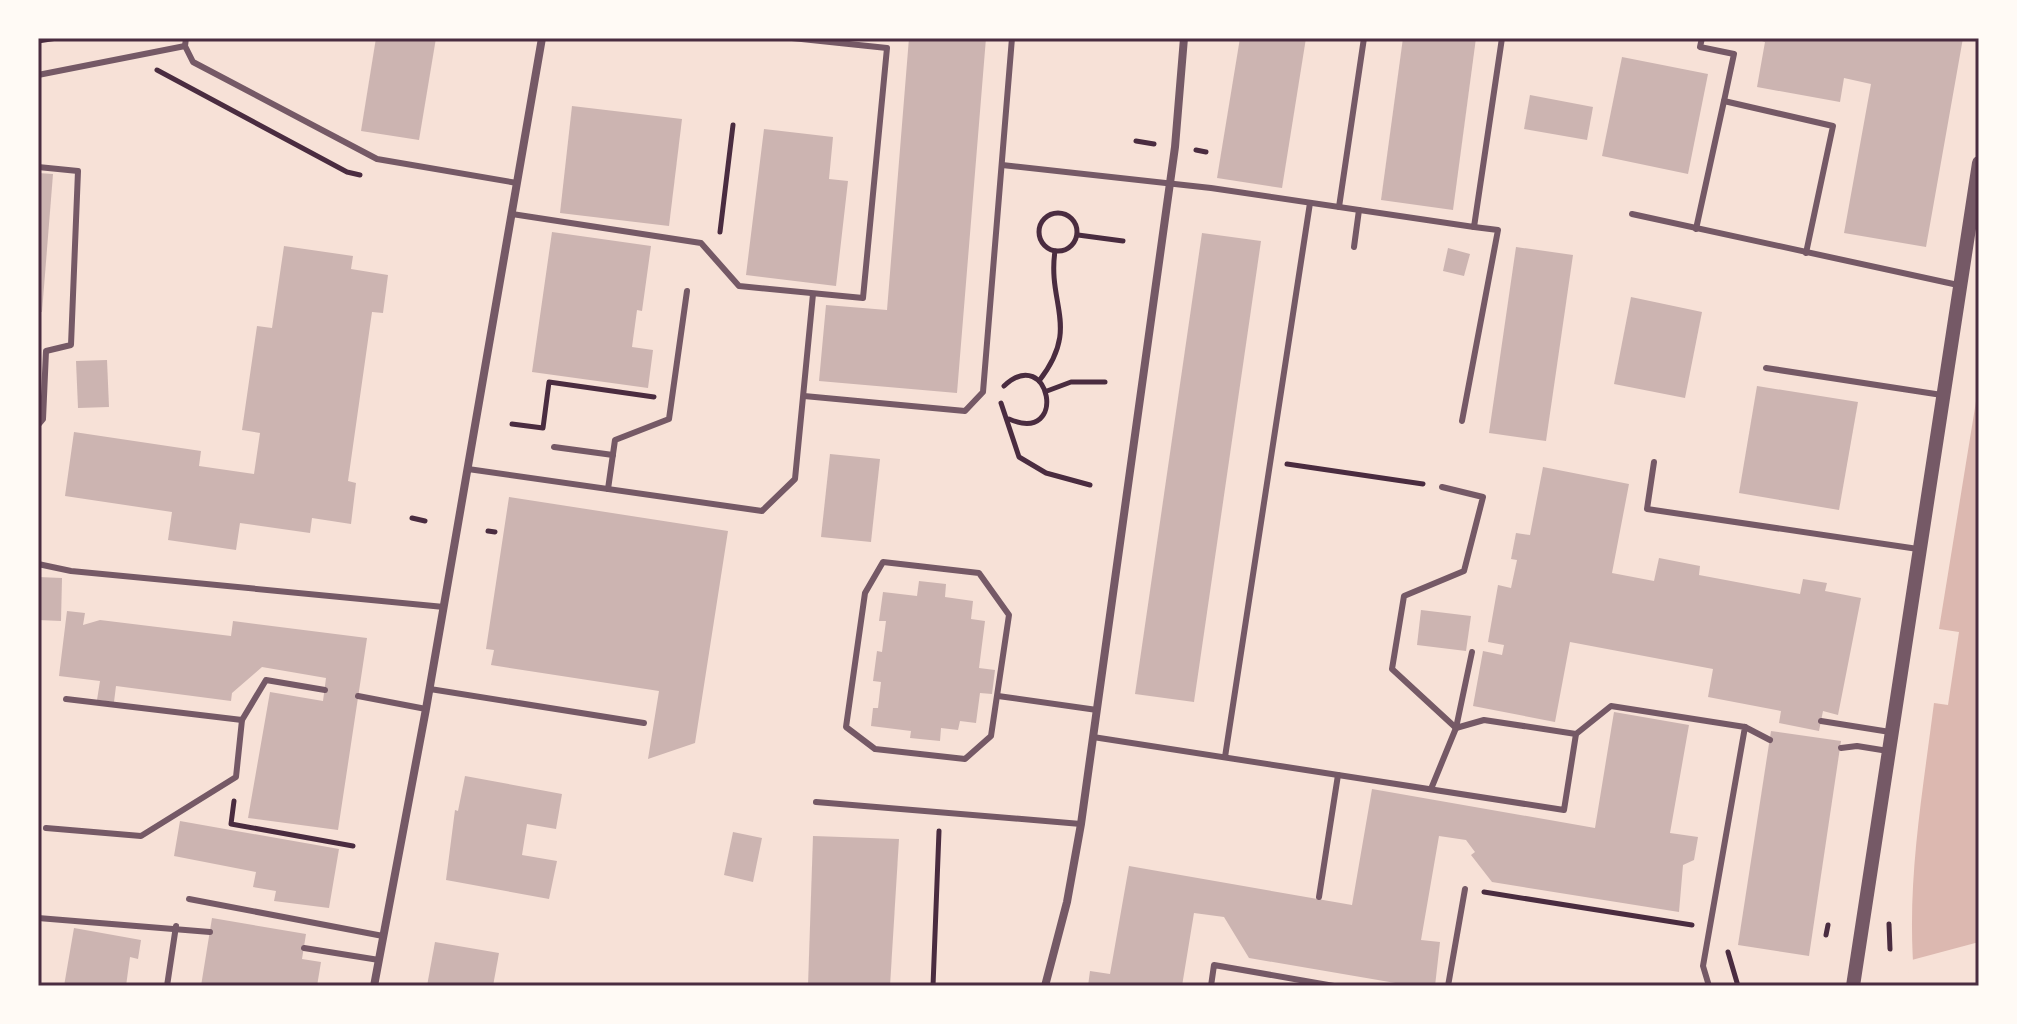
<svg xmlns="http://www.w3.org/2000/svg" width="2017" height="1024" font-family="Montserrat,sans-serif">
  <rect width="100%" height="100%" fill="#f7e1d7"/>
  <path fill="#dcb8b0" d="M1979,383V986H1915C1905,890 1922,798 1934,703L1948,705L1959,632L1939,629Z"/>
  <path fill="#f7e1d7" d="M1979,942V986H1910L1908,961Z"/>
  <g fill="#ccb4b1">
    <path d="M376,38H436L419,140L361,131Z"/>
    <path d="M909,38H986L957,393L819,381L826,305L887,310Z"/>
    <path d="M1240,38H1306L1282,188L1217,178Z"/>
    <path d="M1403,38H1476L1453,210L1381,200Z"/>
    <path d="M1753,38H1963L1926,247L1844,233L1871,84L1844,78L1840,102L1757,87L1765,42Z"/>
    <path d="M1622,57L1708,74L1688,174L1602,156Z"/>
    <path d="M1530,95L1593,107L1587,140L1524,129Z"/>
    <path d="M572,106L682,119L669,226L560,213Z"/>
    <path d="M764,129L833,137L829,179L848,181L836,286L746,275Z"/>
    <path d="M38,173L53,174L42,312H38Z"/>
    <path d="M552,232L651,246L642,311L637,310L632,347L653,350L648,388L532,372Z"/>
    <path d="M1202,233L1261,241L1194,702L1135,694Z"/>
    <path d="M284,246L353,256L351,269L388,275L383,313L372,312L348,481L356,483L351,524L312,518L310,533L240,523L236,550L168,540L172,512L65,496L74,432L201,451L199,466L254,474L260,433L242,430L257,326L272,328Z"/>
    <path d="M1516,247L1573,255L1546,441L1489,433Z"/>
    <path d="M1448,248L1470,254L1464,276L1443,271Z"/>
    <path d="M1631,297L1702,312L1685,398L1614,384Z"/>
    <path d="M107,360L109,407L78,408L76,361Z"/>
    <path d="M1757,386L1858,402L1839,510L1739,493Z"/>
    <path d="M830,454L880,459L871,542L821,537Z"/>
    <path d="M1543,467L1629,484L1612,573L1654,581L1659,558L1700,566L1699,575L1800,594L1803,579L1827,583L1825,591L1861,598L1838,715L1823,711L1819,731L1779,723L1781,711L1708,697L1713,669L1570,642L1555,722L1473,706L1483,651L1502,655L1504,645L1488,642L1498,585L1511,588L1517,560L1511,559L1516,533L1530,535Z"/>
    <path d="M509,497L728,531L695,743L648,759L659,691L491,665L494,650L486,649Z"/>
    <path d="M38,577L62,578L61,621L38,620Z"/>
    <path d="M919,581L946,584L945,597L973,601L971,619L985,621L979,668L995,670L992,694L980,693L976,723L960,721L958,730L941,728L940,741L910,738L911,731L871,726L873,708H878L881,682L873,681L877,651L882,652L886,621H879L883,592L917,596Z"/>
    <path d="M1421,610L1471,616L1466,651L1417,645Z"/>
    <path d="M67,611L85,613L83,625L100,620L231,636L233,621L367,638L338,830L248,818L270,692L323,701L326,678L262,667L232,693L231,701L116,686L114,702L97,700L100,681L59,676Z"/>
    <path d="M1614,712L1689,725L1670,833L1698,837L1694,860L1683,865L1679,912L1492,882L1471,855L1475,852L1466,840L1439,836L1421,940L1440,942L1435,986H1413L1249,958L1224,917L1194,913L1182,986H1088L1090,971L1110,974L1129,866L1352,905L1372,789L1595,828Z"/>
    <path d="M1771,731L1841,741L1809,956L1738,945Z"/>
    <path d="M465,776L562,794L556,829L527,824L522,855L557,861L549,899L446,880L455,810L458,811Z"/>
    <path d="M180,821L339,849L329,908L274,901L276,891L253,887L256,872L174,856Z"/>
    <path d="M733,832L762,838L753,882L724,875Z"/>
    <path d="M813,836L899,839L890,986H808Z"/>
    <path d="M212,918L306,934L302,959L321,962L317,986H201Z"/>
    <path d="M74,928L141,940L138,959L130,957L126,986H64Z"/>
    <path d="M435,942L499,953L493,986H427Z"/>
  </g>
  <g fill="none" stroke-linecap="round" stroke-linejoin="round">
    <g stroke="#4a2c40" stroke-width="5">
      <path d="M38,41L57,38"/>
      <path d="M157,70L347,172L360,175"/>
      <path d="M1136,141L1154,144"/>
      <path d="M1196,150L1206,152"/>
      <circle cx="1058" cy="232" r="19"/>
      <path d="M720,232L733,125"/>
      <path d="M1078,235L1123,241"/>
      <path d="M1039,381C1081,327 1047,305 1055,251"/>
      <path d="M1004,386C1050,343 1069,445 1009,419"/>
      <path d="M1047,391L1071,382H1105"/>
      <path d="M1001,403L1019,457L1046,473L1090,485"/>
      <path d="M512,424L543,428L549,382L654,397"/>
      <path d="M1287,464L1423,484"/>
      <path d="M412,518L425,521"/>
      <path d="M488,531L495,532"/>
      <path d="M234,801L231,824L353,846"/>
      <path d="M1484,892L1692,925"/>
      <path d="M1889,924L1890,949"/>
      <path d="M1826,935L1828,925"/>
      <path d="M1728,952L1738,986"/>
      <path d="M933,986L939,831"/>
    </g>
    <g stroke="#755966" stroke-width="6">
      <path d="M186,38L185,46L193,62L377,159L517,183"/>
      <path d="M1702,38L1700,47L1734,54L1724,101"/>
      <path d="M38,75L185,46"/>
      <path d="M1002,165L1211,188L1474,227L1502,38"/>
      <path d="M38,167L78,171L71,345L46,351L43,419L38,425"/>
      <path d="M1339,207L1364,38"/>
      <path d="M512,214L701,243L739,286L863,298L887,48L792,38"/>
      <path d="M1632,214L1958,285"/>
      <path d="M1696,229L1724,101L1833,126L1806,253"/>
      <path d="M1354,247L1359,210"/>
      <path d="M1766,368L1942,395"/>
      <path d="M804,396L965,411L983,392L1012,38"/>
      <path d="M1462,421L1498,230L1474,227"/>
      <path d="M554,447L613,455"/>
      <path d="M1654,462L1647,509L1918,549"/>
      <path d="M468,469L762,511L795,479L813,294"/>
      <path d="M1442,487L1483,497L1464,571L1404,596L1392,669L1456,728"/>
      <path d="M608,489L615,440L669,419L687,291"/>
      <path d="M883,562L979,573L1009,615L991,736L965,759L875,749L846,727L865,593Z"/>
      <path d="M38,564L71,571L444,607"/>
      <path d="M430,689L644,723"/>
      <path d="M358,696L426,709"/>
      <path d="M998,696L1097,710"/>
      <path d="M66,699L242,720"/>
      <path d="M1821,721L1890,732"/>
      <path d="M1745,727L1770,740"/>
      <path d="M1456,728L1484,720L1576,734"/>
      <path d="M1093,737L1564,810L1576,734L1611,706L1745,727L1703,966L1709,986"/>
      <path d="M1841,748L1857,746L1888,751"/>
      <path d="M1225,757L1310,203"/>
      <path d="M1431,789L1456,728L1472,652"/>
      <path d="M816,802L1081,824"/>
      <path d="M46,828L141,836L236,777L242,720L266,680L325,690"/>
      <path d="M1319,897L1338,775"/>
      <path d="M189,899L383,936"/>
      <path d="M38,918L210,932"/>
      <path d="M304,948L379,960"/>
      <path d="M167,986L176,926"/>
      <path d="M1211,986L1214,965L1334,986"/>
      <path d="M1448,986L1465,889"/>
    </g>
    <g stroke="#755966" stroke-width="8">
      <path d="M374,986L426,709L542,38"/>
      <path d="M1045,986L1067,902L1081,824L1175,147L1184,38"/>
    </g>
    <path stroke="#755966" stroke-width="14" d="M1853,986L1979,163"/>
  </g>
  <rect width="2017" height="1024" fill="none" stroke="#fffaf5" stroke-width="80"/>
  <rect x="40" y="40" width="1937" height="944" fill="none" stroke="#4a2c40" stroke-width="3"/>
</svg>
